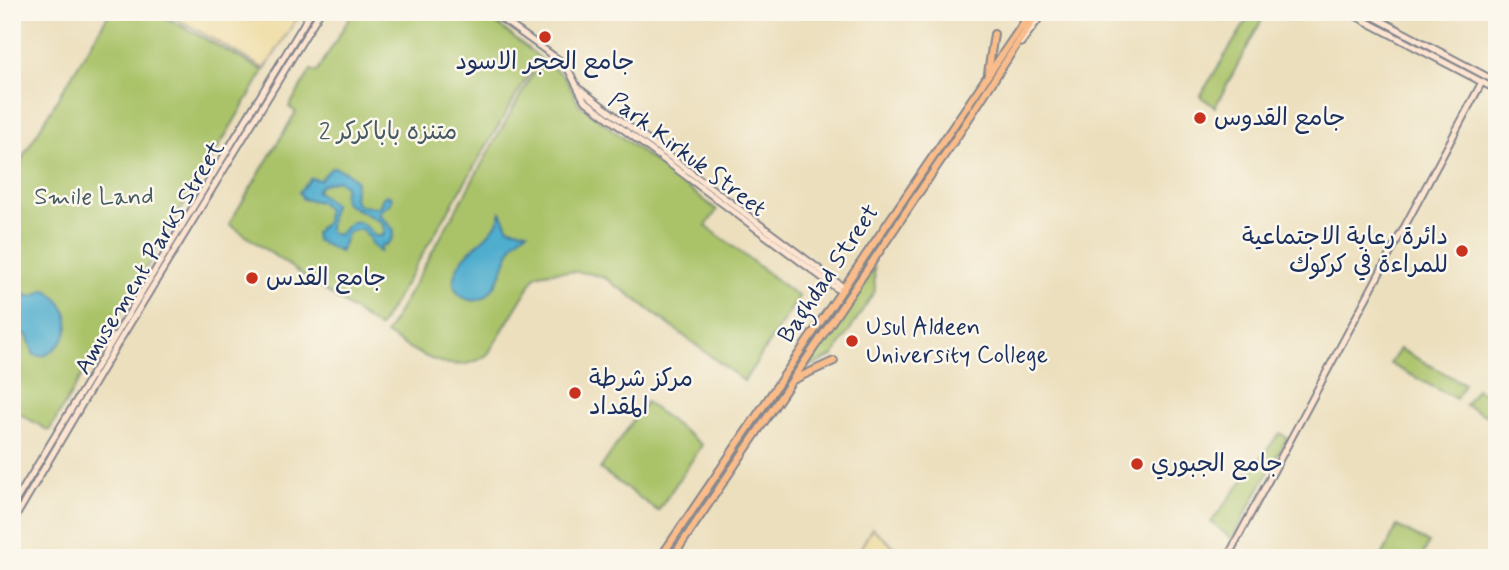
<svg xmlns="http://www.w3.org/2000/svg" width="1509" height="570" font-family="Mynerve,'Playpen Sans Arabic',sans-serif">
  <rect width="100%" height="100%" fill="#fbf7ec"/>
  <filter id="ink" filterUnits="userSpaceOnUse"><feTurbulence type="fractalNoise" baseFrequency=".0143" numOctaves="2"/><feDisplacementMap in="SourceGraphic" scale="14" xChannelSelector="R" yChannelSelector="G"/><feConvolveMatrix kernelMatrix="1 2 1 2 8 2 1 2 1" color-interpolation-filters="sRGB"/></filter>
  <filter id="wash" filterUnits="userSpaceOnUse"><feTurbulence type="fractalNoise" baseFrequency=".00686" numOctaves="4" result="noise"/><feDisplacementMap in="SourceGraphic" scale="28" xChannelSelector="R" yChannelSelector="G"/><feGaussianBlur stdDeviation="1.57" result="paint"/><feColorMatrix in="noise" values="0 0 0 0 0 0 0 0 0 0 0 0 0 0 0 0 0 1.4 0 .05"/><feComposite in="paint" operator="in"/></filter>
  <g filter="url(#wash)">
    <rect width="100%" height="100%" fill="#ecdfbd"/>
    <g fill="#aac369" stroke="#627964" stroke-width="2">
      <path d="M110,12H156L264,71L49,431L12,409V367L14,363L12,362V175Z"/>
      <path d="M353,12H482L539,57L379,328L229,224L296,112L289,107L311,70L317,72Z"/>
      <path d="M1252,12H1266L1215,107L1200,96Z"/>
      <path d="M541,59L565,77L579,104L717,210L706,226L799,297L744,381L623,290C615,287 612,281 605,278C587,271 554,269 536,275L488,354C456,380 414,352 386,334Z"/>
      <path d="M874,267L875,291L833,356L803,370Z"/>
      <path d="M1400,349L1464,384L1456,399L1390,364Z"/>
      <path d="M1476,389L1497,400V421L1465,405Z"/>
      <path d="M646,402L702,445L658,511L600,469Z"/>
      <path d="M1280,433L1287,438L1232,539L1211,522Z"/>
      <path d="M1397,526L1429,543L1421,558H1381Z"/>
    </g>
    <g fill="#eeda9e" stroke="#84847e" stroke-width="2">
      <path d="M165,12H301L265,69Z"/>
      <path d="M872,528L907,558H855Z"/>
    </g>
    <g fill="#50adce" stroke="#366e96" stroke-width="2" fill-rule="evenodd">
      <path d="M334,167L346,172L356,180L354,199L360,206L379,207L383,197L388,195L392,197L391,203L378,213L394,230L392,239L386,245H382L380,252L371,244L369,237L361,229L348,232L340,252L316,240L315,233L326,222L327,209L320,202L303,199L299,192L311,178L320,180L330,169ZM337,180L345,186L343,196L345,203L381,222L385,231L382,236H375C361,219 353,215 339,235L331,233L329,228L333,204L316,191L321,185Z"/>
      <path d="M501,212L509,228L528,231C522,235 515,240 512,246C505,262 501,282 487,295C474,308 451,296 454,278C459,249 495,240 501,212Z"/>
      <path d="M19,289C29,300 35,297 45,289C75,307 77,340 43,356L34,355L27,335L12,330V292Z"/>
    </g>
  </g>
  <g filter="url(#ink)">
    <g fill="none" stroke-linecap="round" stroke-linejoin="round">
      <defs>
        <g id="secondary">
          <path d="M492,12L566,65L584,100L840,291"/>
          <path d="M1348,12L1497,90"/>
          <path d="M1365,12L1497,82"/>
          <path d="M1021,43L1044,12"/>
          <path d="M581,90L843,287"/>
          <path d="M12,507L311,12"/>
          <path d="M12,523L109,358L320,12"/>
          <path d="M1227,558L1482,82"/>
        </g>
        <g id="primary">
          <path d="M988,73L994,34"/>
          <path d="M793,380L834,361"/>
          <path d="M660,558L1031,12"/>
          <path d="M672,558L958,135L1038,12"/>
        </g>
      </defs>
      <use href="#secondary" stroke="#84878e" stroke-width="9"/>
      <use href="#primary" stroke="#84878e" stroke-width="10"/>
      <use href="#secondary" stroke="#fde4d0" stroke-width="5"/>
      <use href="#primary" stroke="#f9bc8a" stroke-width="6"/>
    </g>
  </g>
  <g fill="#c8321e" stroke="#fbf7ec" stroke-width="2.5">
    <circle cx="545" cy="37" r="7"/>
    <circle cx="1200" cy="118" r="7"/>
    <circle cx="1462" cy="251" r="7"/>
    <circle cx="252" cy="278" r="7"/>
    <circle cx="852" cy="341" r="7"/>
    <circle cx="575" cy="393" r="7"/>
    <circle cx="1137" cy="464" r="7"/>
  </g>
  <g text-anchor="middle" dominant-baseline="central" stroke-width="5" stroke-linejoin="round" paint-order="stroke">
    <g font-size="24" fill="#1b2f5e" stroke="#fbf7ec" text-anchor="start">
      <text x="545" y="62" text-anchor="middle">جامع الحجر الاسود</text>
      <text x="1214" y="118">جامع القدوس</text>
      <text x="1448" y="237" text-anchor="end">دائرة رعاية الاجتماعية<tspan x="1448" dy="28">للمراءة في كركوك</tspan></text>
      <text x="266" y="278">جامع القدس</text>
      <text x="866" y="327">Usul Aldeen<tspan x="866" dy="28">University College</tspan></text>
      <text x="589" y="379">مركز شرطة<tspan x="589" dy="28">المقداد</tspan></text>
      <text x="1151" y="464">جامع الجبوري</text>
    </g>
    <g font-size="24" fill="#465b61" stroke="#fbf7ec">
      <text x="388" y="132">متنزه باباكركر 2</text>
      <text x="94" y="197">Smile Land</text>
    </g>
    <g font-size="24" fill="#1b2f5e" stroke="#fbf7ec">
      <text transform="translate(687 155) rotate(37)">Park Kirkuk Street</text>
      <text transform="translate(150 258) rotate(-59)">Amusement Parks Street</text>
      <text transform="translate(829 274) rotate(-56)">Baghdad Street</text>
    </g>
  </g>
  <rect width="1509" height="570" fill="none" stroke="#fbf7ec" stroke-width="42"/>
</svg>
